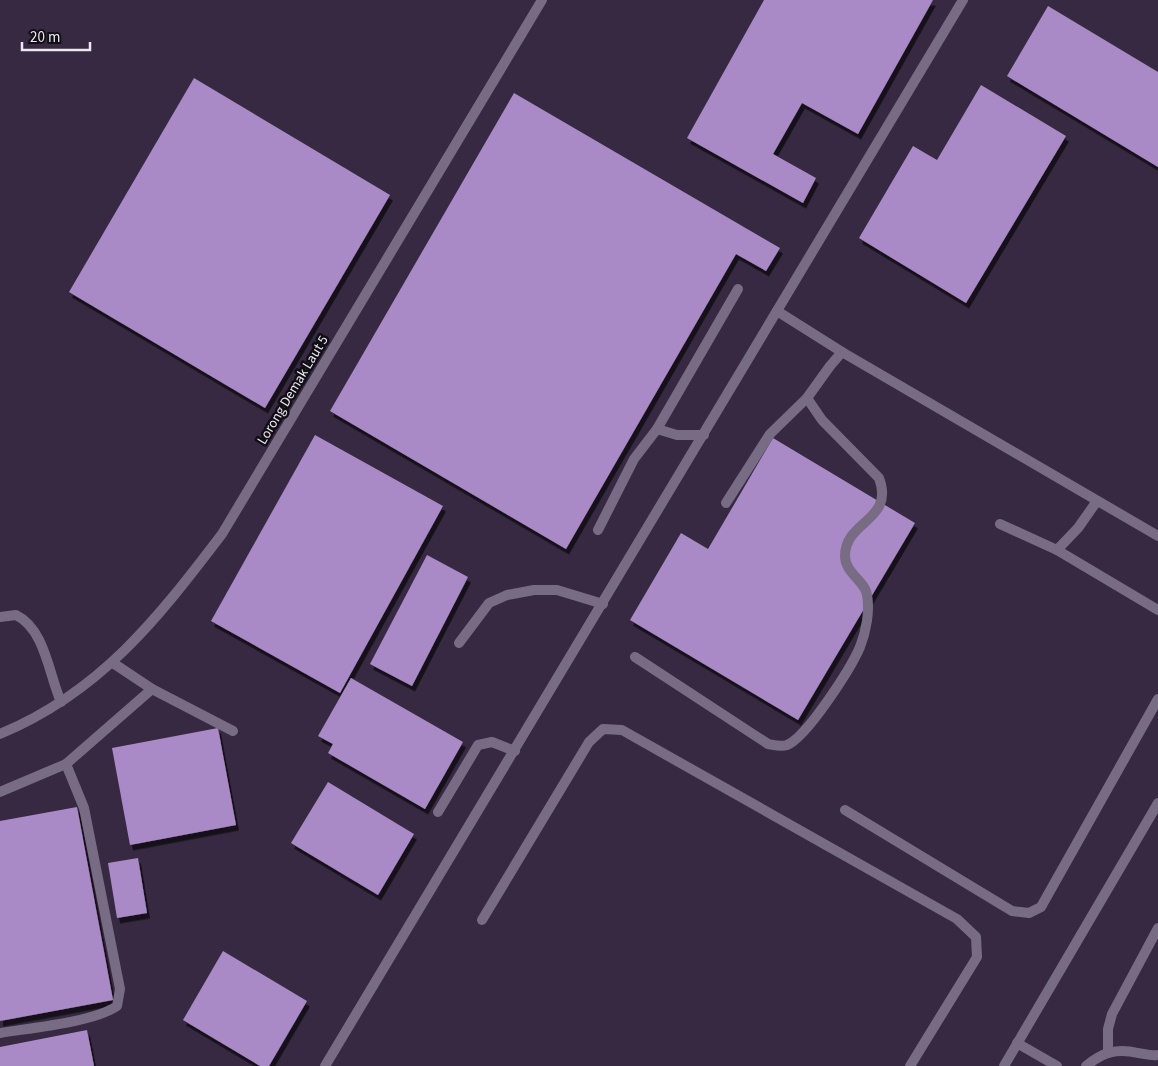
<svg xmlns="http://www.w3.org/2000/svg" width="1158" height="1066" font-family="'Source Sans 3',sans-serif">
  <defs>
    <filter id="shadow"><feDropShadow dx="3" dy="5.5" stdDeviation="0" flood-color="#0009"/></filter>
  </defs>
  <rect width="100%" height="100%" fill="#2b2234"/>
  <rect fill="#362941" x="0" y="0" width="1158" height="1066"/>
  <g fill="#a98ac6" filter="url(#shadow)">
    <path d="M764,0H933L858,134L802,103L773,154L816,178L803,203L687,138Z"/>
    <path d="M1048,6L1158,72V167L1007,76Z"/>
    <path d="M194,78L390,195L265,408L69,292Z"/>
    <path d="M981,85L1066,136L966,303L859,238L913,146L937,160Z"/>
    <path d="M514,93L780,248L766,271L736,254L566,549L330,411Z"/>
    <path d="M315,435L443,506L340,693L211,621Z"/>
    <path d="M773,438L915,523L798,720L630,620L681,533L708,549Z"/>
    <path d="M427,555L468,577L412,686L370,664Z"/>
    <path d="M351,678L463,742L425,809L328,753L333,744L318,736Z"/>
    <path d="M218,728L236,825L130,845L112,748Z"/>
    <path d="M328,782L414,834L378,895L291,843Z"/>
    <path d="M77,807L113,1000L0,1021V821Z"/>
    <path d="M138,858L147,913L117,918L108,863Z"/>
    <path d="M223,951L307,1001L269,1066H260L183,1020Z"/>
    <path d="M87,1030L94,1066H0V1047Z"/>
  </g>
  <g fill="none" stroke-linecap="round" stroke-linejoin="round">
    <g stroke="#786c85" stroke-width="10">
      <path d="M657,429L738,289"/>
      <path d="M1097,501L1078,528L1057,550L1158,610"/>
      <path d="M726,503L770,434L807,398"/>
      <path d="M1000,524L1057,550"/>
      <path d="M598,530L634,459L657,429L677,435H704"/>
      <path d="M0,617L16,615C45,629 49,675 61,702"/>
      <path d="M459,643L489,603L507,595L534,590H557L603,604"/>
      <path d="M635,657L768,744C774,745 781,747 787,745C807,737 851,668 860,647C866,632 870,611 867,595C866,582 845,573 845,556C845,520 895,521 879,478L822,420L807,398L830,366L842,352"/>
      <path d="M113,663L152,689L233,731"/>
      <path d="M66,764L152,689"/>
      <path d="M0,792L66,764L84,808L120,989L117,1006C94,1022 30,1028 0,1033"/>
      <path d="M845,810L1012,911L1029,913L1041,907L1158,699"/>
      <path d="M438,812L478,745L492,742L515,751"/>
      <path d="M482,920L589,742L603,729L622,730L957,919L976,937L977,957L910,1066"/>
      <path d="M1017,1043L1057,1066"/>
      <path d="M1108,1051V1029L1112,1014L1158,928"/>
      <path d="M1086,1066C1103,1052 1117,1048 1138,1053C1145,1054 1151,1056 1158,1055"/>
    </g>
    <g stroke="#786c85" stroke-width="10">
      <path d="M777,311L842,352L1158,536"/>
      <path d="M0,734C101,692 158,618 222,534L542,0"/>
      <path d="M325,1066L963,0"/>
      <path d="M1004,1066L1158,803"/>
    </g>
  </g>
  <g text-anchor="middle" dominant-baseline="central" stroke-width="5" stroke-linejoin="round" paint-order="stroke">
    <g font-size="14" fill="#ede7f3" stroke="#120e15">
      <text transform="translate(293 390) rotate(-59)">Lorong Demak Laut 5</text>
    </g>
  </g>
  <path d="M22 42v8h68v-8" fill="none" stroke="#ede7f3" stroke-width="2.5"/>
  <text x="30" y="42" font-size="15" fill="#ede7f3" stroke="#120e15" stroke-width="4" paint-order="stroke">20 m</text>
</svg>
